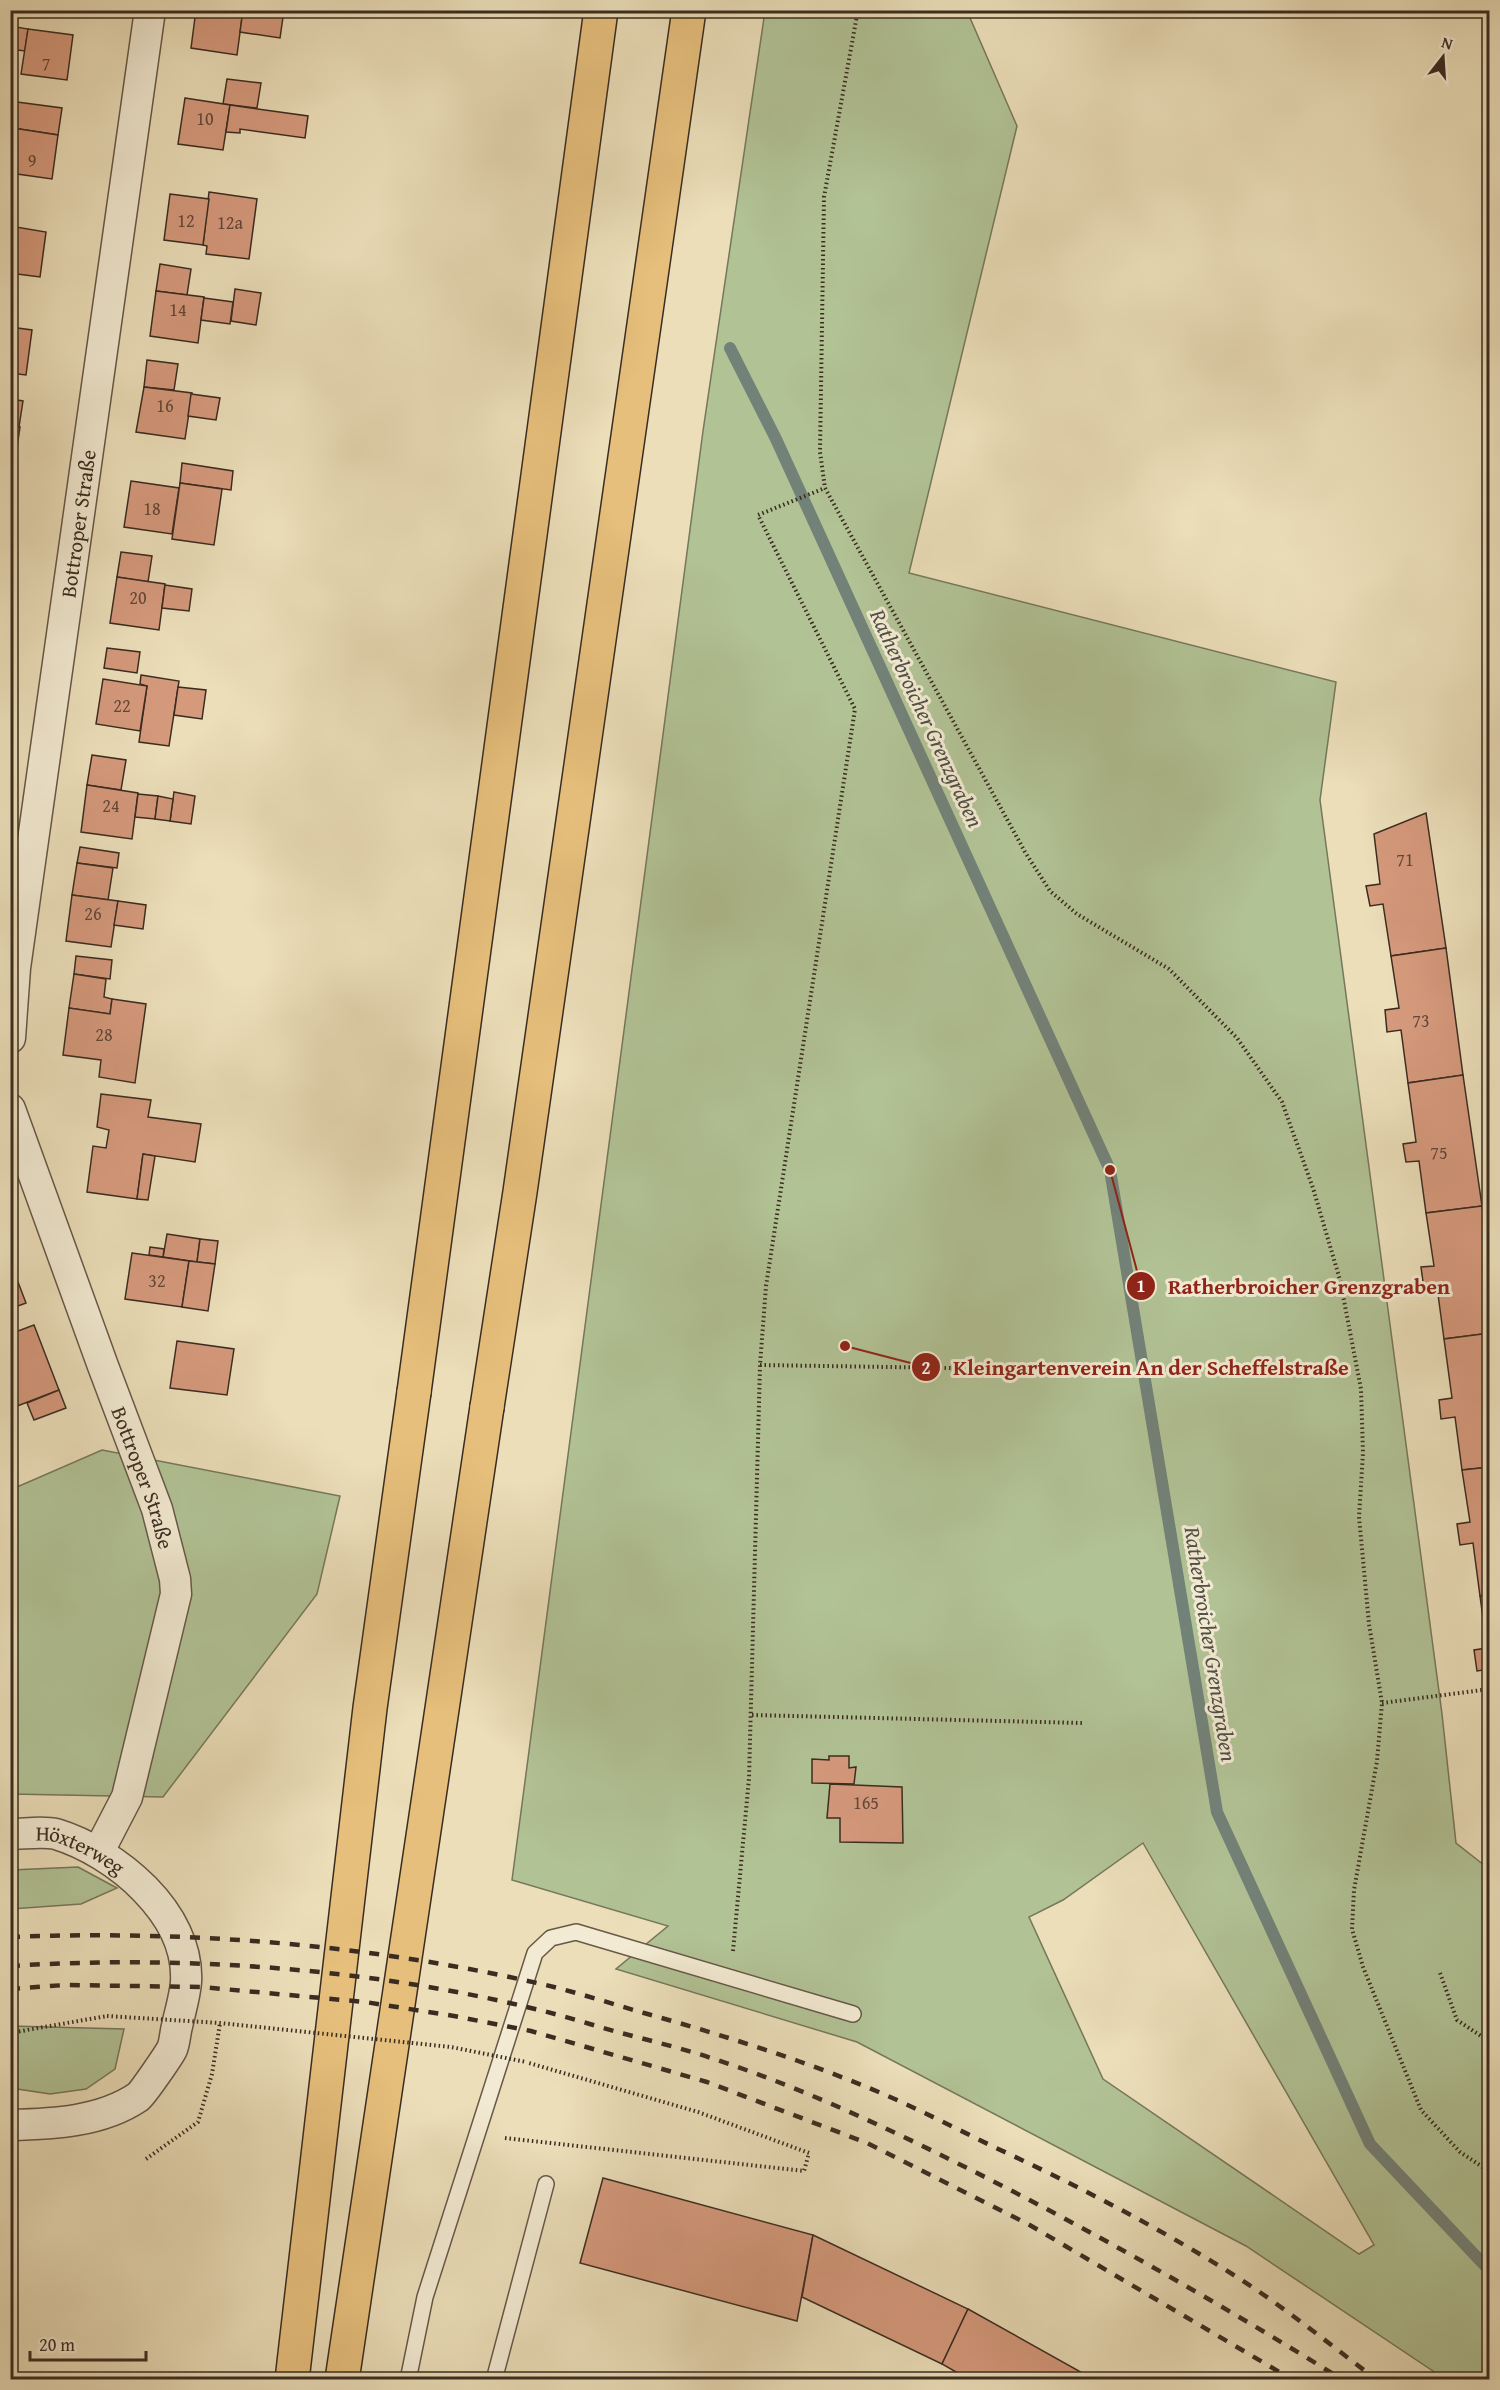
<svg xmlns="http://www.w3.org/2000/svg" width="1500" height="2390" font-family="'Gentium Book Plus',serif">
  <rect width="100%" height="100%" fill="#ebdeb9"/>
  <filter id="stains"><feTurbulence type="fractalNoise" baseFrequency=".00333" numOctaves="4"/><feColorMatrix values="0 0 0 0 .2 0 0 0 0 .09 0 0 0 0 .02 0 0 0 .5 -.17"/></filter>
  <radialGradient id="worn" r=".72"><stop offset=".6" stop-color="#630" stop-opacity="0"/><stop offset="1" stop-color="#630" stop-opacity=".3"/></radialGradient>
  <g fill="#b1c295" stroke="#76775b" stroke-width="1.5" fill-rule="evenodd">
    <path d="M765,11H967L1017,126L909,573L1336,682L1320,800L1442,1714L1456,1843L1489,1869V2379H1445L1246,2246L857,2042L616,1969L668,1926L512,1880L703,431ZM1143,1843L1374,2245L1359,2254L1103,2079L1029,1917L1063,1900Z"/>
    <path d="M102,1450L340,1496L317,1594L163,1797L11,1794L10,1490Z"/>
    <path d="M78,1867L117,1888L81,1904L11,1909V1870Z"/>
    <path d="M11,2026L124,2029L115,2069L86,2089L50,2094L11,2088Z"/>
  </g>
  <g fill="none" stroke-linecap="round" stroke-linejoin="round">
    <g stroke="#738279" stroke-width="12">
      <path d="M559,10V12"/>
      <path d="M730,348L776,439L1110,1170L1217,1812L1370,2144L1490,2271"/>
    </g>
  </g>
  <g fill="#d5997c" stroke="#3b2c21" stroke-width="1.5">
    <path d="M196,10H243L237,55L191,48Z"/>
    <path d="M243,10H284L280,38L240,32Z"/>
    <path d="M10,26L28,29L25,51L10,49Z"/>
    <path d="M28,29L73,35L67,80L21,74Z"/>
    <path d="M227,79L261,83L257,108L223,104Z"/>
    <path d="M185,98L230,105L223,150L178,144Z"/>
    <path d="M17,102L62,108L58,135L13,128Z"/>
    <path d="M230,105L308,116L305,138L240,129V133L226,132Z"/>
    <path d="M10,119H14L10,147Z"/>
    <path d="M13,128L58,135L52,179L10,173Z"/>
    <path d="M209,192L257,199L249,259L206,254L207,246L203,245Z"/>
    <path d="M170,194L209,199L203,245L164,240Z"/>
    <path d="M10,226L46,232L40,277L10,273Z"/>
    <path d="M160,264L191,269L187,295L156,291Z"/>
    <path d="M235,289L261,293L256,325L231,321Z"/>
    <path d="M156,291L204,297L198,343L150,336Z"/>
    <path d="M204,298L233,302L230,324L201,320Z"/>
    <path d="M10,327L32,330L26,375L10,373Z"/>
    <path d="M147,360L178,364L174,390L144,387Z"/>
    <path d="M144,387L192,393L185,439L136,432Z"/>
    <path d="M191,394L220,398L216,420L188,416Z"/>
    <path d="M10,399L23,401L19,427L10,426Z"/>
    <path d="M10,426L20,427L13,474H10Z"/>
    <path d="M182,463L233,471L231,490L180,483Z"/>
    <path d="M131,481L179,488L172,534L124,527Z"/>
    <path d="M180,483L222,489L214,545L172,539Z"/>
    <path d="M121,552L152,556L148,582L117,577Z"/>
    <path d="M117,577L165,584L159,630L110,623Z"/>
    <path d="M165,585L192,589L189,611L162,608Z"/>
    <path d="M107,648L140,652L137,673L104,668Z"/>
    <path d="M141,675L179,681L169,746L139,742L147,686L140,684Z"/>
    <path d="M103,679L147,686L140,731L96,724Z"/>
    <path d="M178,687L206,690L202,719L174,715Z"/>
    <path d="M92,755L126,760L121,790L87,785Z"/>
    <path d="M87,785L138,793L132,839L81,832Z"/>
    <path d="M174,792L195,796L191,824L170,821Z"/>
    <path d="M138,794L158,796L155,819L135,817Z"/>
    <path d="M158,796L173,799L170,821L155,819Z"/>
    <path d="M1426,813L1446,948L1391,956L1383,904L1370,906L1366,886L1380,884L1374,834Z"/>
    <path d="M80,847L119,853L117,868L77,863Z"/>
    <path d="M77,863L113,868L108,900L72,895Z"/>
    <path d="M72,895L118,901L111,947L66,941Z"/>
    <path d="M118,901L146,905L143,929L114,925Z"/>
    <path d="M1446,948L1463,1075L1408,1083L1401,1030L1387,1032L1385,1010L1399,1008L1391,956Z"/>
    <path d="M76,956L112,960L110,979L74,974Z"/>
    <path d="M74,974L106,979L104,997L112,999L110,1014L69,1008Z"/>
    <path d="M112,999L146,1004L135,1083L99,1077L101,1060L63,1055L69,1008L110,1014Z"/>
    <path d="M1463,1075L1482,1206L1426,1213L1419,1161L1406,1162L1403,1144L1416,1142L1408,1083Z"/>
    <path d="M101,1094L151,1100L148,1117L201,1124L195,1162L143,1154L137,1199L87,1192L93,1146L106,1148L109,1130L97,1127Z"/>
    <path d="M143,1154L155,1156L148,1200L137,1199Z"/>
    <path d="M1482,1206L1490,1264V1333L1444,1339L1437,1287L1424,1289L1421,1267L1434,1266L1426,1213Z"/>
    <path d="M167,1234L200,1239L197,1262L163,1257Z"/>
    <path d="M200,1239L218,1241L215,1264L197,1262Z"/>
    <path d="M150,1247L164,1249L163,1257L149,1255Z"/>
    <path d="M132,1253L189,1261L182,1307L125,1299Z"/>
    <path d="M10,1261L26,1303L10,1309Z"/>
    <path d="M189,1261L215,1264L208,1311L182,1307Z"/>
    <path d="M34,1325L59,1390L12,1408L10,1403V1334Z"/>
    <path d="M1490,1333V1467L1462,1470L1455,1417L1441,1419L1439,1400L1452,1398L1444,1339Z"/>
    <path d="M177,1341L234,1349L227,1395L170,1388Z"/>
    <path d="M59,1390L66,1408L34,1420L27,1403Z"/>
    <path d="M1490,1467V1595L1480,1596L1473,1543L1460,1545L1457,1524L1470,1522L1462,1470Z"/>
    <path d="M1490,1595V1669L1477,1671L1474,1650L1487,1648L1480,1596Z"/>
    <path d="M1483,1713H1490V1750H1488Z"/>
    <path d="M829,1756H849V1768L856,1767L854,1784L812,1783V1759L829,1760Z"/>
    <path d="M830,1784L902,1787L903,1843L840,1842V1818H827Z"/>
    <path d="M603,2178L813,2235L797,2321L580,2263Z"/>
    <path d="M813,2235L968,2309L942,2364L802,2297Z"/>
    <path d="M968,2309L1095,2380H970L942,2364Z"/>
  </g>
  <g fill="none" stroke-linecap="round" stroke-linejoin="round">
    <defs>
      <g id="service">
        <path d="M408,2380L425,2297L535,1953L551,1938L576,1932L853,2014"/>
        <path d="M494,2380L546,2184"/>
      </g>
      <g id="minor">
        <path id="s1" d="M10,1038L15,968L150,10"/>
        <path id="s2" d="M10,1109L103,1366L157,1509L175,1579L176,1594L127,1797L99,1851"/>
        <path id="s3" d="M10,1834C24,1834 43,1831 56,1834C115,1852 190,1913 186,1982C185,1996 180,2012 177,2026C175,2033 175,2042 172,2049C169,2055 143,2093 138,2097C101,2122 53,2124 10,2125"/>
      </g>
      <g id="primary">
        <path d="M292,2380L370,1708L414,1392"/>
        <path d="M342,2380L487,1407"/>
      </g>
      <g id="motorway">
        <path d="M414,1392L601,10"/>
        <path d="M487,1407L520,1192L689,10"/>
      </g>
    </defs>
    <use href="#service" stroke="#675847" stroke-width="18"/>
    <use href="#minor" stroke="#675847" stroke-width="33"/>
    <use href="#primary" stroke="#3b2c21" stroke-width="36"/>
    <use href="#motorway" stroke="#3b2c21" stroke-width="36"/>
    <g stroke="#3b2c21" stroke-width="4" stroke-dasharray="1.5 3" stroke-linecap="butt">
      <path d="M858,10L824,197L820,452L825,488L1025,852L1050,891L1077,914L1169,969L1237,1038L1282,1102L1313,1188L1340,1280L1361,1389L1363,1453L1359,1517L1369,1624L1382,1703L1377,1761L1354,1890L1352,1929L1363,1967L1421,2110L1460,2152L1490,2172"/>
      <path d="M760,1365L1080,1370"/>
      <path d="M1382,1703L1490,1689"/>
      <path d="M752,1715L1082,1723"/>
      <path d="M733,1951L749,1778L760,1365L766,1286L855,709L758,515L825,488"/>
      <path d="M1440,1973L1457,2020L1490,2042"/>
      <path d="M10,2033L107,2016"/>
      <path d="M505,2138L804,2171L809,2153L698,2112L529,2063"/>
      <path d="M146,2159L198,2122L212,2074L220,2023"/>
    </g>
    <use href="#service" stroke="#f2ead2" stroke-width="15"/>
    <use href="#minor" stroke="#f2ead2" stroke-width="30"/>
    <use href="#primary" stroke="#e6bf7c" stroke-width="33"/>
    <use href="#motorway" stroke="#e6bf7c" stroke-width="33"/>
    <g stroke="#3b2c21" stroke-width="4.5" stroke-dasharray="10 10" stroke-linecap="butt">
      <path d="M10,1937C187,1930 365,1944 537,1983C573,1991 609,2003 644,2013C726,2036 809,2062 888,2096C924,2112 959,2130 994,2147C1078,2186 1162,2229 1240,2279C1288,2310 1332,2346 1377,2380"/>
      <path d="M10,1966C182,1955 369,1968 535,2009C565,2016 595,2026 625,2034C655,2042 685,2049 714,2059C800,2087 883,2126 963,2166C1093,2231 1219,2303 1343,2380"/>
      <path d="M10,1989L65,1985L201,1987L365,2002L454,2016L531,2031L707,2082L867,2143L1028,2224L1293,2380"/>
    </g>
    <path stroke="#3b2c21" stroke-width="4" stroke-dasharray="1.5 3" stroke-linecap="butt" d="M107,2016L220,2023L451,2047L526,2062"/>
  </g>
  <g text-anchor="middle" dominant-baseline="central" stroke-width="6" stroke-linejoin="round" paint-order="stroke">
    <g font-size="18" fill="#624738">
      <text x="46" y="63">7</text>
      <text x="205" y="118">10</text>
      <text x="32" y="160">9</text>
      <text x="186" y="220">12</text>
      <text x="230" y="222">12a</text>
      <text x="178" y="309">14</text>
      <text x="165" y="405">16</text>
      <text x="152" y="508">18</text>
      <text x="138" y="597">20</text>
      <text x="122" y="705">22</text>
      <text x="111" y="805">24</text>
      <text x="1405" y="859">71</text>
      <text x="93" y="913">26</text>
      <text x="1421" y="1020">73</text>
      <text x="104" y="1034">28</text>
      <text x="1439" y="1152">75</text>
      <text x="157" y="1280">32</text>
      <text x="866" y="1802">165</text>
    </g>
    <g font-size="21" fill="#3b2c21" stroke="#f2ead2">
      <text stroke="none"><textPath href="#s1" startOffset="519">Bottroper Straße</textPath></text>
      <text stroke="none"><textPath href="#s2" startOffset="392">Bottroper Straße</textPath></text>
      <text stroke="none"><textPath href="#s3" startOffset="74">Höxterweg</textPath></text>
    </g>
    <g font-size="22" font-style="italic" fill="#525046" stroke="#f2ead2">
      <text transform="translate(927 718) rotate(65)">Ratherbroicher Grenzgraben</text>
      <text transform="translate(1211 1644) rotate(81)">Ratherbroicher Grenzgraben</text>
    </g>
  </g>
  <path fill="none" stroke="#8f2418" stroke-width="2" d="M1110 1170L1141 1286M845 1346L926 1367"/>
  <g fill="#8f2418" stroke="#f2ead2" stroke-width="2">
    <circle cx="1110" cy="1170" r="6"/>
    <circle cx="845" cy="1346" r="6"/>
    <circle cx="1141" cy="1286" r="15"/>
    <circle cx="926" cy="1367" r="15"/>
  </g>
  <g font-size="18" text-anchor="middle" font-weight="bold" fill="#fff">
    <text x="1141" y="1292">1</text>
    <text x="926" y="1374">2</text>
  </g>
  <g font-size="22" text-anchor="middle" font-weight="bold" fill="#8f2418" stroke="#f2ead2" stroke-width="6" stroke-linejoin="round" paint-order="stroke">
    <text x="1309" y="1294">Ratherbroicher Grenzgraben</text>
    <text x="1151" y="1375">Kleingartenverein An der Scheffelstraße</text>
  </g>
  <rect width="1500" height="2390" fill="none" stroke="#ebdeb9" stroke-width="36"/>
  <rect x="12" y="12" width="1476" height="2366" fill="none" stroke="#3b2c21" stroke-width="3"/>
  <rect x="18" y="18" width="1464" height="2354" fill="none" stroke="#3b2c21" stroke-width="1.5"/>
  <g transform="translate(1443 57) rotate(17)" stroke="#f2ead2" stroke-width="4.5" paint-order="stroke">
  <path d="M0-4.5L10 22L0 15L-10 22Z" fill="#3b2c21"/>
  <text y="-9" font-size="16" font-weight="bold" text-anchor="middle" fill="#3b2c21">N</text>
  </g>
  <path d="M30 2351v9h116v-9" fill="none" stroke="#3b2c21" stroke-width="3"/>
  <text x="39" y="2351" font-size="18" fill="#3b2c21" stroke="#f2ead2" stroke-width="4.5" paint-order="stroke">20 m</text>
  <rect width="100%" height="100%" filter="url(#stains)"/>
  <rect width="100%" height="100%" fill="url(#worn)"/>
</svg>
